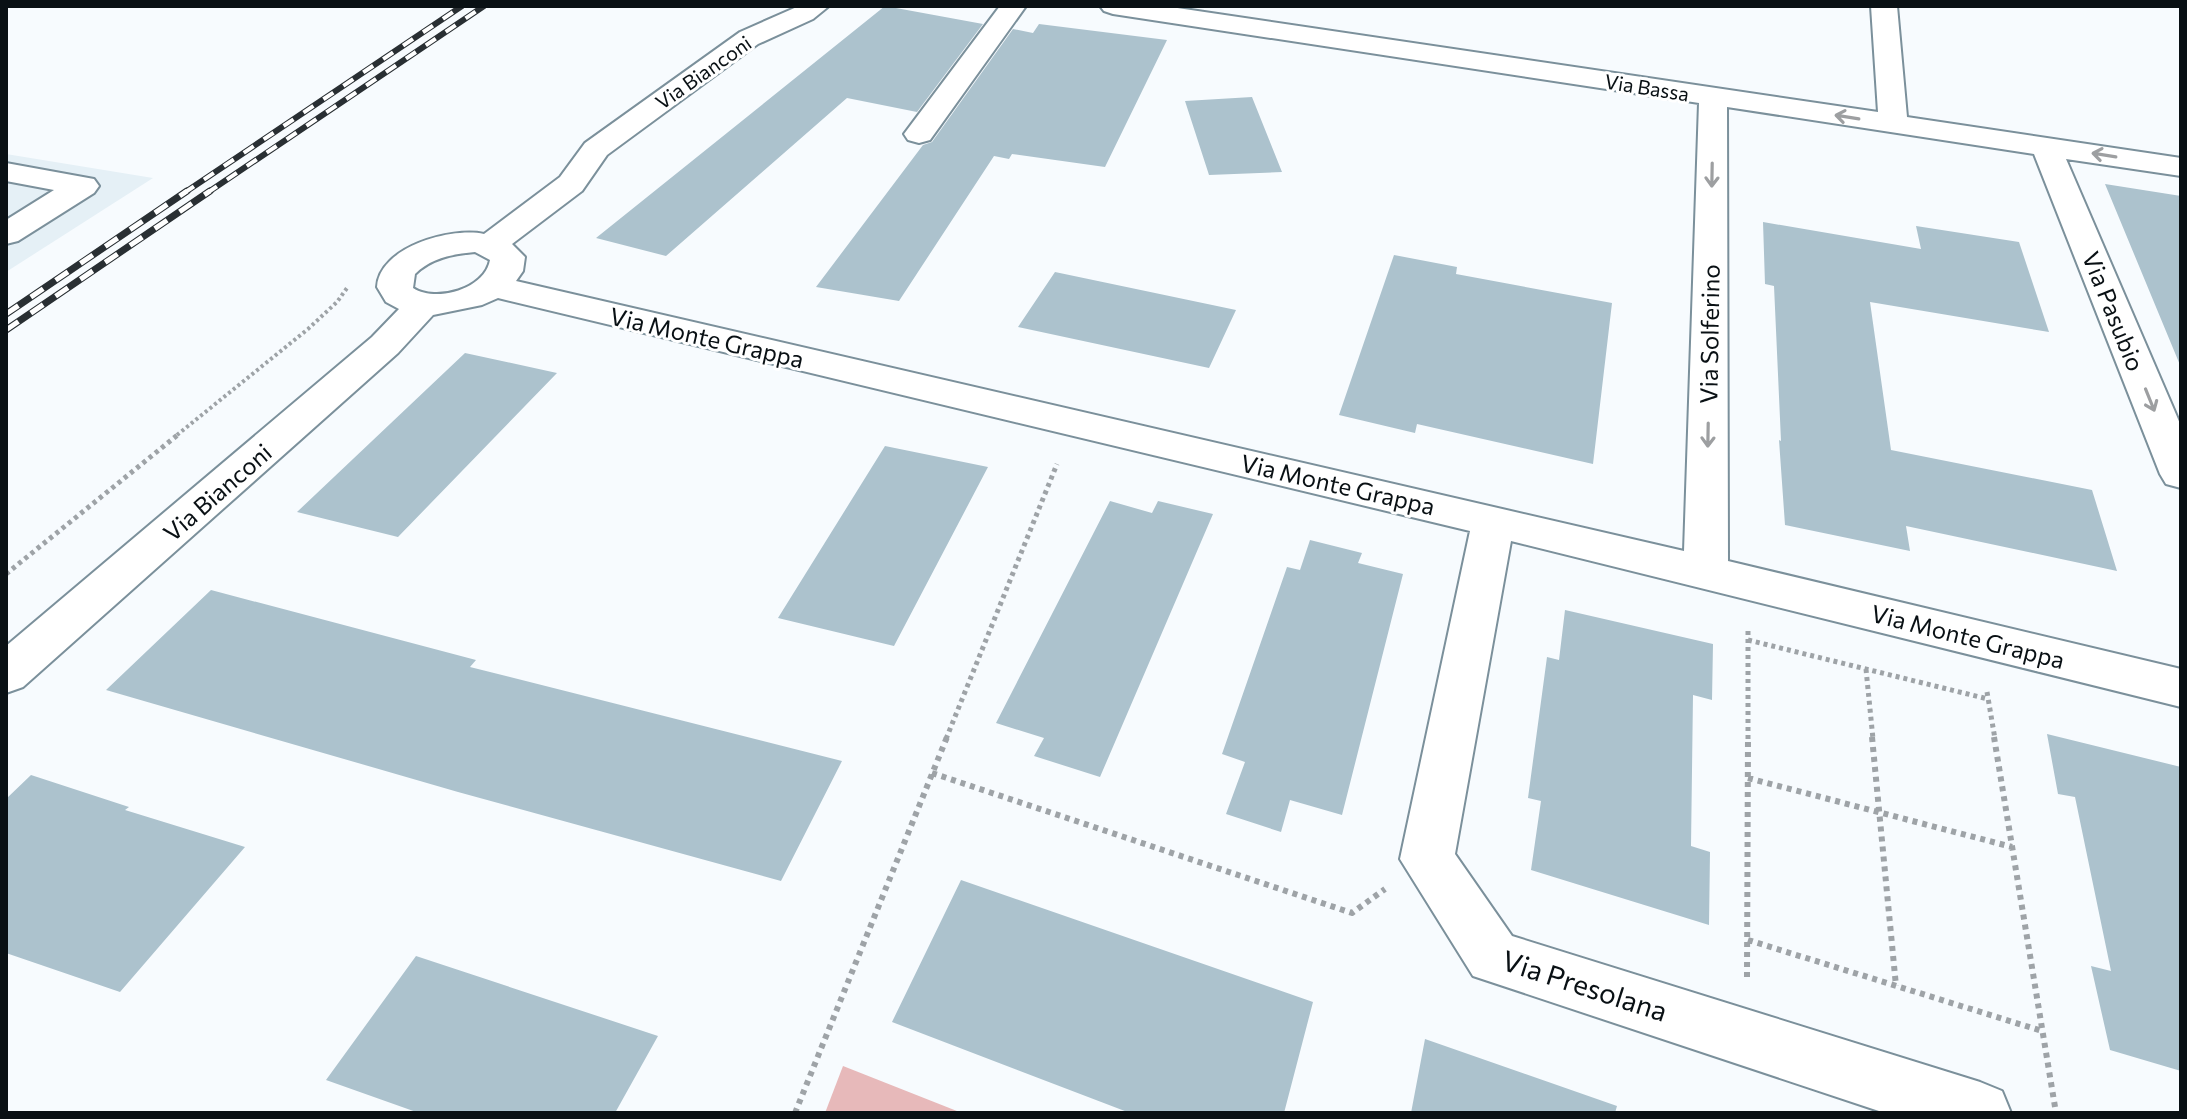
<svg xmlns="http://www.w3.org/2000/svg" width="2187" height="1119" font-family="Commissioner,sans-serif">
  <rect width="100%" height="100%" fill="#f7fbfe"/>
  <path fill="#e5f0f6" d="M6,154L153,178L6,272Z"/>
  <path fill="#e7b9ba" d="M843,1066L962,1113H825Z"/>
  <path fill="#acc2cd" d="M885,6L983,24L917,112L847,98L666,256L596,238Z
    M1039,24L1167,40L1105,167L1012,154L1009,159L994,156L899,301L816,287L923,145L932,142L1013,29L1033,33Z
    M1252,97L1282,172L1209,175L1185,101Z
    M2105,184L2181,196V364L2180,365Z
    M1763,222L1921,249L1916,226L2019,242L2049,332L1870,302L1891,450L2092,490L2117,571L1906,526L1910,551L1785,525L1779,440L1781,441L1774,286L1765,284Z
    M1394,255L1457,267L1456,274L1612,303L1593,464L1417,424L1415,433L1339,415Z
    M1055,272L1236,310L1209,368L1018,327Z
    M465,353L557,373L398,537L297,512Z
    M885,446L988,467L894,646L778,618Z
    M1110,501L1152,513L1158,501L1213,514L1100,777L1034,756L1044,738L996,723Z
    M1310,540L1362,553L1358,563L1403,574L1342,815L1290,800L1281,832L1226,814L1245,762L1222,754L1287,567L1300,570Z
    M211,590L476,660L470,667L842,761L781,881L458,792L106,690Z
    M1565,610L1713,644L1712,700L1693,695L1691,846L1710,852L1709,925L1531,870L1541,801L1528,798L1547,657L1559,660Z
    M2047,734L2181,767V1071L2110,1050L2091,966L2111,971L2075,797L2058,794Z
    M31,775L129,807L125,810L245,847L120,992L6,953V799Z
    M961,880L1313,1002L1284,1113H1130L892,1022Z
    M416,956L658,1036L615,1113H419L326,1080Z
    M1425,1039L1617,1106L1615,1113H1411Z"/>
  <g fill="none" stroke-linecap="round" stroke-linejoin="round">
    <g stroke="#7b909b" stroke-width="4">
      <path id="minor" d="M799,6H829L813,19L758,44L607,155L582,191L512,244L525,257L523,271L516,281L1684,551L1699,103L1113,14L1104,11L1100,6H1164L1878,112L1871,6H1897L1907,117L2181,158V176L2066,159L2181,426V488L2166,484L2160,474L2034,154L1727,107L1728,561L2181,669V707L1511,541L1455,854L1512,936L1980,1082L2002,1091L2011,1113H1885L1473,976L1400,859L1470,531L498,298L482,305L433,315L398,353L23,687L6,693V646L372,337L399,309L386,302L377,287C379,247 451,227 484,234L560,177L585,143L740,32ZM475,252L490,260C485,289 436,303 413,288L415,274C431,258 453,254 475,252Z
        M1000,6H1026L930,140L919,143L908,140L904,134Z
        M6,163L94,179L99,186L94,193L18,241L6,244V220L54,190L6,181Z"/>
    </g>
    <path stroke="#9ea3a7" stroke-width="4" stroke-dasharray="3 3" stroke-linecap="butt" d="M177,435L308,329L337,302L347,288"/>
    <path stroke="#9ea3a7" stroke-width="5" stroke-dasharray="4 4" stroke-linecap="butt" d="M6,574L180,433
      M1748,640L1988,699
      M1866,669L1873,739
      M1987,692L1995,739
      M946,739L1057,464
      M1748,739V631"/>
    <path stroke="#9ea3a7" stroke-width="6" stroke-dasharray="5 5" stroke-linecap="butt" d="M1872,737L1896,986
      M1994,737L2056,1113
      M932,773L1352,913L1385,889
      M1748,778L2012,847
      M1748,940L2042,1031
      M1747,977L1748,737
      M795,1113L947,737"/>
    <use href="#minor" fill="#fff" fill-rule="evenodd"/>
    <g stroke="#292f33" stroke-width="6">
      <path id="rail-far1" d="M184,193L462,6
        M207,193L484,6"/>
    </g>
    <g stroke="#292f33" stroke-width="7">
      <path id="rail" d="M6,314L187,191
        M6,330L210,191"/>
    </g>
    <use href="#rail-far1" stroke="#fff" stroke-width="4" stroke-dasharray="12" stroke-linecap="butt"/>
    <use href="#rail" stroke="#fff" stroke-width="5" stroke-dasharray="15" stroke-linecap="butt"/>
  </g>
  <defs><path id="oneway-shaft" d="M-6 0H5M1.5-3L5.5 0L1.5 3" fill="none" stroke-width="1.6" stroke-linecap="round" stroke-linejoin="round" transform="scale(2)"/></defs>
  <g stroke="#9d9fa1">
    <use href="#oneway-shaft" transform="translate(1847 117) rotate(-171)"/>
    <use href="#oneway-shaft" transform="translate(2104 155) rotate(-171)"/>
    <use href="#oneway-shaft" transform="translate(1712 175) rotate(91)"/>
    <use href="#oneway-shaft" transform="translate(2150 400) rotate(68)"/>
    <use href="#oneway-shaft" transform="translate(1708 435) rotate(91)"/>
  </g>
  <g text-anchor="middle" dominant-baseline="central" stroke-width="6" stroke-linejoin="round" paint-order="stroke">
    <g font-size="20" fill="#091014" stroke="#fff">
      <text transform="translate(703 72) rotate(-35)">Via Bianconi</text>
      <text transform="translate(1647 87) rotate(9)">Via Bassa</text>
    </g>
    <g font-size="24" fill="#091014" stroke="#fff">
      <text transform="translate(2114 311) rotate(68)">Via Pasubio</text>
      <text transform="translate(1709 334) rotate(-89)">Via Solferino</text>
      <text transform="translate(707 337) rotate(13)">Via Monte Grappa</text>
      <text transform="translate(1338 484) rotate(13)">Via Monte Grappa</text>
      <text transform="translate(217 492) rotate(-41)">Via Bianconi</text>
      <text transform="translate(1968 636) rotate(14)">Via Monte Grappa</text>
    </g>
    <g font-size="28" fill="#091014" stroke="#fff">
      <text transform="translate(1585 985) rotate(18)">Via Presolana</text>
    </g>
  </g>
  <rect width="2187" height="1119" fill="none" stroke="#091014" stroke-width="16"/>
</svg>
